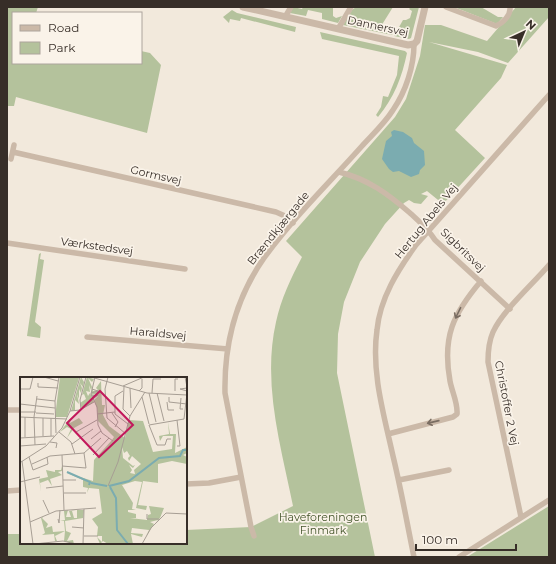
<svg xmlns="http://www.w3.org/2000/svg" width="556" height="564" font-family="Montserrat,sans-serif">
  <rect width="100%" height="100%" fill="#f2e9dc"/>
  <path fill="#b4c29c" d="M7,7H38L36,13H13V63H141V51L150,53L161,65L147,133L16,97L14,106H7Z
    M293,7L302,9L303,7H333V16L336,18L342,16L338,23L322,19V13L308,10L306,16L290,13Z
    M356,7H393L383,23V25L393,32L392,35L343,25L352,10Z
    M411,7H419L411,38L409,39L394,36L403,20H406L410,18L412,11L409,9Z
    M454,7H481L498,17H503L497,24Z
    M516,7H549V17L508,63L478,52L429,42L507,65L501,78L455,130L485,158L443,204L427,191L421,194L428,196L421,204L414,203L409,200L404,203L385,224L360,262L344,302L338,334L337,373L375,557H7V534H21V543H186V530L251,527L293,506C281,446 262,384 276,322C281,299 291,278 302,257L286,241L395,117L406,99L420,56L425,25H441L487,41Z
    M232,10L237,13L296,27L295,32L241,18L240,21L230,19L229,23L223,17Z
    M320,32L405,51L407,53C402,77 394,98 378,117L376,115L381,107L383,96L388,97L397,75L399,56L322,39Z
    M41,253L40,259L44,260L35,322L41,327L40,338L27,336L39,254Z
    M549,506V557H467Z"/>
  <path fill="#7bacb0" d="M394,130L403,132L412,138L414,143L424,151L425,165L420,170L419,174L411,177L399,171L393,172L389,169L382,159L386,141L392,136L391,132Z"/>
  <g fill="none" stroke-linecap="round" stroke-linejoin="round">
    <path stroke="#cbb9a8" stroke-width="5.5" d="M446,7L496,26C503,23 511,15 510,7
      M285,17L291,7
      M338,29L351,7
      M13,152L276,212L285,216L293,223
      M11,159L14,145
      M339,172C368,179 388,194 410,213C420,222 428,229 435,240L510,309
      M7,243L185,269
      M87,337L228,349
      M7,410H21
      M388,434L453,417L457,414C458,403 452,392 450,381C442,337 453,314 481,281
      M399,480L449,470
      M186,484L209,483L241,477
      M7,491L21,490
      M521,517L488,362C488,352 489,341 493,332C503,310 533,284 549,265
      M254,536L251,527L225,393C224,345 236,298 264,258C293,218 329,183 362,146C372,135 385,123 393,110C406,91 414,66 414,44
      M414,557C407,523 401,489 393,456C384,415 371,372 377,330C380,298 398,270 416,245L549,95
      M459,557L549,500"/>
    <path stroke="#cbb9a8" stroke-width="7" d="M243,7L408,45L414,44L417,41L425,7"/>
  </g>
  <defs><path id="oneway-shaft" d="M-6 0H5M1.5-3L5.5 0L1.5 3" fill="none" stroke-width="1.6" stroke-linecap="round" stroke-linejoin="round"/></defs>
  <g stroke="#7a6d62">
    <use href="#oneway-shaft" transform="translate(458 313) rotate(116)"/>
    <use href="#oneway-shaft" transform="translate(433 422) rotate(167)"/>
  </g>
  <g text-anchor="middle" dominant-baseline="central" stroke-width="3.5" stroke-linejoin="round" paint-order="stroke">
    <g font-size="11" fill="#372e28" stroke="#faf3e9">
      <text transform="translate(378 26) rotate(12)">Dannersvej</text>
      <text transform="translate(156 175) rotate(13)">Gormsvej</text>
      <text transform="translate(426 221) rotate(-51)">Hertug Abels Vej</text>
      <text transform="translate(278 228) rotate(-51)">Brændkjærgade</text>
      <text transform="translate(97 246) rotate(8)">Værkstedsvej</text>
      <text transform="translate(463 250) rotate(44)">Sigbritsvej</text>
      <text transform="translate(158 333) rotate(5)">Haraldsvej</text>
      <text transform="translate(507 403) rotate(79)">Christoffer 2 Vej</text>
    </g>
    <g font-size="11" fill="#45562c" stroke="#faf3e9">
      <text x="323" y="517">Haveforeningen<tspan x="323" dy="13">Finmark</tspan></text>
    </g>
  </g>
  <g transform="translate(20 377)">
    <rect width="167" height="167" fill="#f2e9dc"/>
    <path d="M40,0L59,1L47,40H35ZM61,0L64,5L63,10L60,6L62,11L61,16L59,12V22L57,17L59,27L55,23V33L51,34ZM67,0L74,2L72,5L68,1L72,10L71,13L69,8L70,15L66,14L68,19L70,16L74,25L62,32L60,26L66,22L64,17L62,18ZM81,4L82,28H85L83,38L89,49L105,61L109,43L123,44L133,75L152,72L153,59H143L140,64L139,59L149,57L148,45L150,57H156L155,76L167,70V76L163,78L167,80V87L152,84L138,87V106L123,104L118,128L127,129L126,133L116,131L122,105L115,104L102,108L113,126L112,132L116,133H108V135L116,137V141H110L127,143L128,138L131,137L129,129L144,131L140,141L135,147L138,143L130,145L134,147L126,159L129,153L112,151L111,156L123,157L122,160L111,157L113,167H88L83,164L80,167L77,160L82,165V159H77L78,150L72,142L82,136L79,112L69,111L67,116L68,111L63,110V103L47,96L73,104L74,83L92,63L94,60L78,44L77,31L74,23L78,19L73,21L72,19L78,17L71,18L72,11L73,14L78,13L76,11ZM102,70L104,76L107,74L110,79L108,81L109,84L112,79L121,87L114,93L115,97L110,96L112,93L109,88L113,91L115,88L113,89L103,81ZM51,41L50,46L59,41L63,46L54,51L47,61L51,52L47,50L40,55ZM42,89V94L38,95L42,98L30,102L32,109L28,103L20,106L21,115L19,102L28,100L26,93L35,95V93H41ZM48,133L46,140H51L49,134L56,133L52,134L54,141H57V133H64L63,141L45,144L46,154L51,156L47,164L53,163L54,167L44,164L45,154L35,159L37,164H35L34,157L22,158L25,156L21,141L24,139L22,141L28,147L26,151L32,149L33,155L45,154L44,144H40L45,143L44,134Z" fill="#b4c29c" fill-rule="evenodd"/>
    <path fill="none" stroke="#7bacb0" stroke-width="2" d="M47,95L70,105L69,108M71,106L87,109M89,109L109,104L139,81L160,79L163,73H167M90,110L96,121L97,153L108,167"/>
    <path fill="none" stroke="#a79e94" stroke-width="1" d="M24,0L38,4M71,0L127,16L167,18M75,0L71,17L77,30L78,48L82,56L93,64M88,0L85,12L87,41L106,57M161,0H165L167,10M18,6V10L38,11M103,9L124,0M104,10L103,32L110,39M110,11L111,31M167,11L160,12L167,14M0,12H10L13,0M103,14L95,19V37L108,47M119,14L122,11V2M155,14V2H158M71,16L78,14L72,12M129,16L136,45M132,16L133,2H141M137,16L144,44M71,19L78,18L73,22M122,20L129,47M149,20V25L167,27M161,21L160,32H163M17,22L35,24M147,25L148,33H154M0,27L35,31M61,33L60,23L66,0M50,34L60,33L74,25M0,35H16M16,36L34,37M92,36L98,45L95,50M77,37L95,35M0,40L47,42M31,41V59M157,43L160,69H157M39,55L51,65L55,77M56,55L77,43M36,56L35,24L39,0M23,59V41M5,60V40M0,61L34,59M71,62L81,54M151,62H147L145,68H137L129,48L164,42L167,16M30,65L37,66L36,71M52,67L73,52M15,68L14,40L17,19M0,69L26,67M42,78L44,133M73,78L89,61M9,80L13,93L28,87L27,80M2,84L13,167M1,85L26,69L42,51L50,34L60,0M12,87L30,79L64,76L81,61M42,89L66,91L64,76M43,103H56M0,105L20,100M88,109L98,85L110,39L125,15M26,111L43,109M44,116H66M23,123L29,136M127,137V142H139M38,142L39,146L40,133M10,145L36,134L76,131M52,150L64,151M64,159H78M14,167L43,164L56,167M63,167L64,132M122,167L131,151L146,136L167,137"/>
    <path fill="#c2185b" fill-opacity="0.15" stroke="#c2185b" stroke-width="2" d="M80,14L113,48L79,80L47,46Z"/>
    <rect width="167" height="167" fill="none" stroke="#372e28" stroke-width="2"/>
  </g>
  <rect width="556" height="564" fill="none" stroke="#372e28" stroke-width="16"/>
  <rect x="12" y="12" width="130" height="52" fill="#faf3e9" stroke="#aca49c"/>
  <rect x="20" y="25" width="20" height="6" fill="#cbb9a8" stroke="#aca49c"/>
  <text x="48" y="32" font-size="12" fill="#372e28">Road</text>
  <rect x="20" y="42" width="20" height="12" fill="#b4c29c" stroke="#aca49c"/>
  <text x="48" y="52" font-size="12" fill="#372e28">Park</text>
  <g transform="translate(524 32) rotate(44)" stroke="#faf3e9" stroke-width="3" paint-order="stroke">
  <path d="M0-3L7 15L0 10L-7 15Z" fill="#372e28"/>
  <text y="-6" font-size="11" font-weight="bold" text-anchor="middle" fill="#372e28">N</text>
  </g>
  <path d="M416 544v6h100v-6" fill="none" stroke="#372e28" stroke-width="2"/>
  <text x="422" y="544" font-size="12" fill="#372e28" stroke="#faf3e9" stroke-width="3" paint-order="stroke">100 m</text>
</svg>
